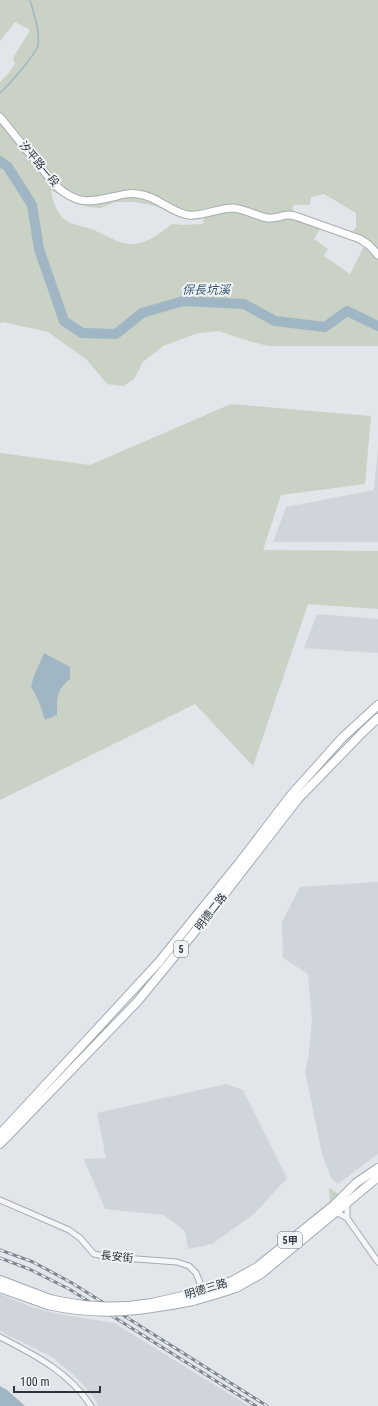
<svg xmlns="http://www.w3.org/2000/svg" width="378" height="1406" font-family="'Roboto Condensed','Noto Sans TC',sans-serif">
  <rect width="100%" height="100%" fill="#e2e5e9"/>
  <path fill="#d0d5db" d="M378,447V542H273L286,507L374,490Z
    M317,614L378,619V653L304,648Z
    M378,882V1154L338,1184L332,1179L322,1154L305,1071L308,1060L312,1019L308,974L283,958L282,922L300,887Z
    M226,1084L243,1090L287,1178L255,1213L212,1244L188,1249L185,1231L164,1215L105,1209L84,1159L106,1158L97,1113Z
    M0,1294L32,1307L59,1314L114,1323L249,1406H98L95,1399L76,1377L52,1357L0,1331Z"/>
  <path fill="#c9d2c4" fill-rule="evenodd" d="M0,0H378V346H268L239,338L219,331L198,333L163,346L143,362L134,379L123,386L107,384L86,359L48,332L4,322L0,323V82L9,73L15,64L13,58L30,30L15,22L0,41ZM51,190L74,203L89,207L101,208L115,202H135L156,206L178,215L204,218L203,224L183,225L172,224C160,233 150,242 135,244C121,246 106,235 94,230C84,226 72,226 63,218C55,210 53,201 51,190ZM324,194L356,213V227L349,237L364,246L350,274L324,256L328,249L314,239L320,229L293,219V205H310L311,197Z
    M231,404L371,416L365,484L281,495L263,550L378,551V609L308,604L253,766L195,704L0,800V453L90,465Z
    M329,1188L339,1194L330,1202Z"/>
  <path fill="#a0b6c5" d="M44,653L70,667V679C56,691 57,698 57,715L45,720L39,702L31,686L34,676Z
    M0,1386L7,1390L25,1406H0Z"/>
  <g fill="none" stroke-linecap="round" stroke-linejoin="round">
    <path stroke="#a0b6c5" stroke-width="1.5" d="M0,93C7,87 37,53 38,45C40,30 34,15 30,0"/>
    <path stroke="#a0b6c5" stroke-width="10" d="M0,161L8,167L32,205L39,249L64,321L82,333L116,334L142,313L183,301L244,304L275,321L325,327L347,311L378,326"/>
    <g stroke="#a7acb3" stroke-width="7">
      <path id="street" d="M0,1200L69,1230L80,1238L94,1254L110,1257L177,1262L189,1266L196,1273L204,1293
        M347,1201V1218
        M334,1211L347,1218L378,1262
        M0,1337C35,1355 69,1372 91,1406"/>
    </g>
    <g stroke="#a7acb3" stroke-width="9">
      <path id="secondary" d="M0,117L56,186C79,206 90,202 117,196C124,194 131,193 138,194C157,196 170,212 188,215C203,217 217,208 233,208C245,209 256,216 268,218C275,219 282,215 289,215C292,215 295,216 298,217L360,239L369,245L378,255"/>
    </g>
    <g stroke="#a2abb3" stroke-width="10">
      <path id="primary" d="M0,1134L158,963L239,863L291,795L342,738L378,705
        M0,1144L137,1002L206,918L298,799L363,732L378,718
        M0,1280L50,1299
        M0,1288L48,1305
        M191,1294L232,1281L257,1267L334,1205L356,1183L378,1168
        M193,1301L214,1295L236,1288L261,1274L378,1177"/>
    </g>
    <use href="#street" stroke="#f4f6f7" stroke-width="5"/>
    <use href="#secondary" stroke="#fff" stroke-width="7"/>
    <use href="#primary" stroke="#fff" stroke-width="8"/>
    <g stroke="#7d8691" stroke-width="3">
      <path id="rail" d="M0,1250L33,1262L72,1283L267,1406
        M0,1258L29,1269L69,1289L256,1406"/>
    </g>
    <use href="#rail" stroke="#f1f4f6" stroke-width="1.5" stroke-dasharray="4.5" stroke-linecap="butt"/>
    <g stroke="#a2abb3" stroke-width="10" stroke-linecap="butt">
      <path id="primary-bridge" d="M50,1299C83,1307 118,1309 152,1303C165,1300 178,1297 191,1294
        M48,1305C100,1317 141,1311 193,1301"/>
    </g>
    <use href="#primary-bridge" stroke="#fff" stroke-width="8"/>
  </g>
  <g text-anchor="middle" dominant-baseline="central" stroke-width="4" stroke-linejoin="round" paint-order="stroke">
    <g fill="#f1f4f6" stroke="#666e76" stroke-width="1">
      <rect x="174" y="941" width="14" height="16" rx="3"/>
      <rect x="278" y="1232" width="24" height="16" rx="3"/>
    </g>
    <g font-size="10" font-weight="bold" fill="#2b343f">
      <text x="181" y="949">5</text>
      <text x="290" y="1240">5甲</text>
    </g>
    <g font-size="11" fill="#2b343f" stroke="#f1f4f6">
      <text transform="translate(39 164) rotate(50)">汐平路一段</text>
      <text transform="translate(211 912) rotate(-52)">明德二路</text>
      <text transform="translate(117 1257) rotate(6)">長安街</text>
      <text transform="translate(206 1289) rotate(-17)">明德三路</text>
    </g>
    <g font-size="12" font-style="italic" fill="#39566f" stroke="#f1f4f6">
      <text x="206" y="290">保長坑溪</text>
    </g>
  </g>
  <path d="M14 1386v6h86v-6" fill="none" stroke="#2b343f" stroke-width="2"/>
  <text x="20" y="1386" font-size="12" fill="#2b343f" stroke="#f1f4f6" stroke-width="3" paint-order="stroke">100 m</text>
</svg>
